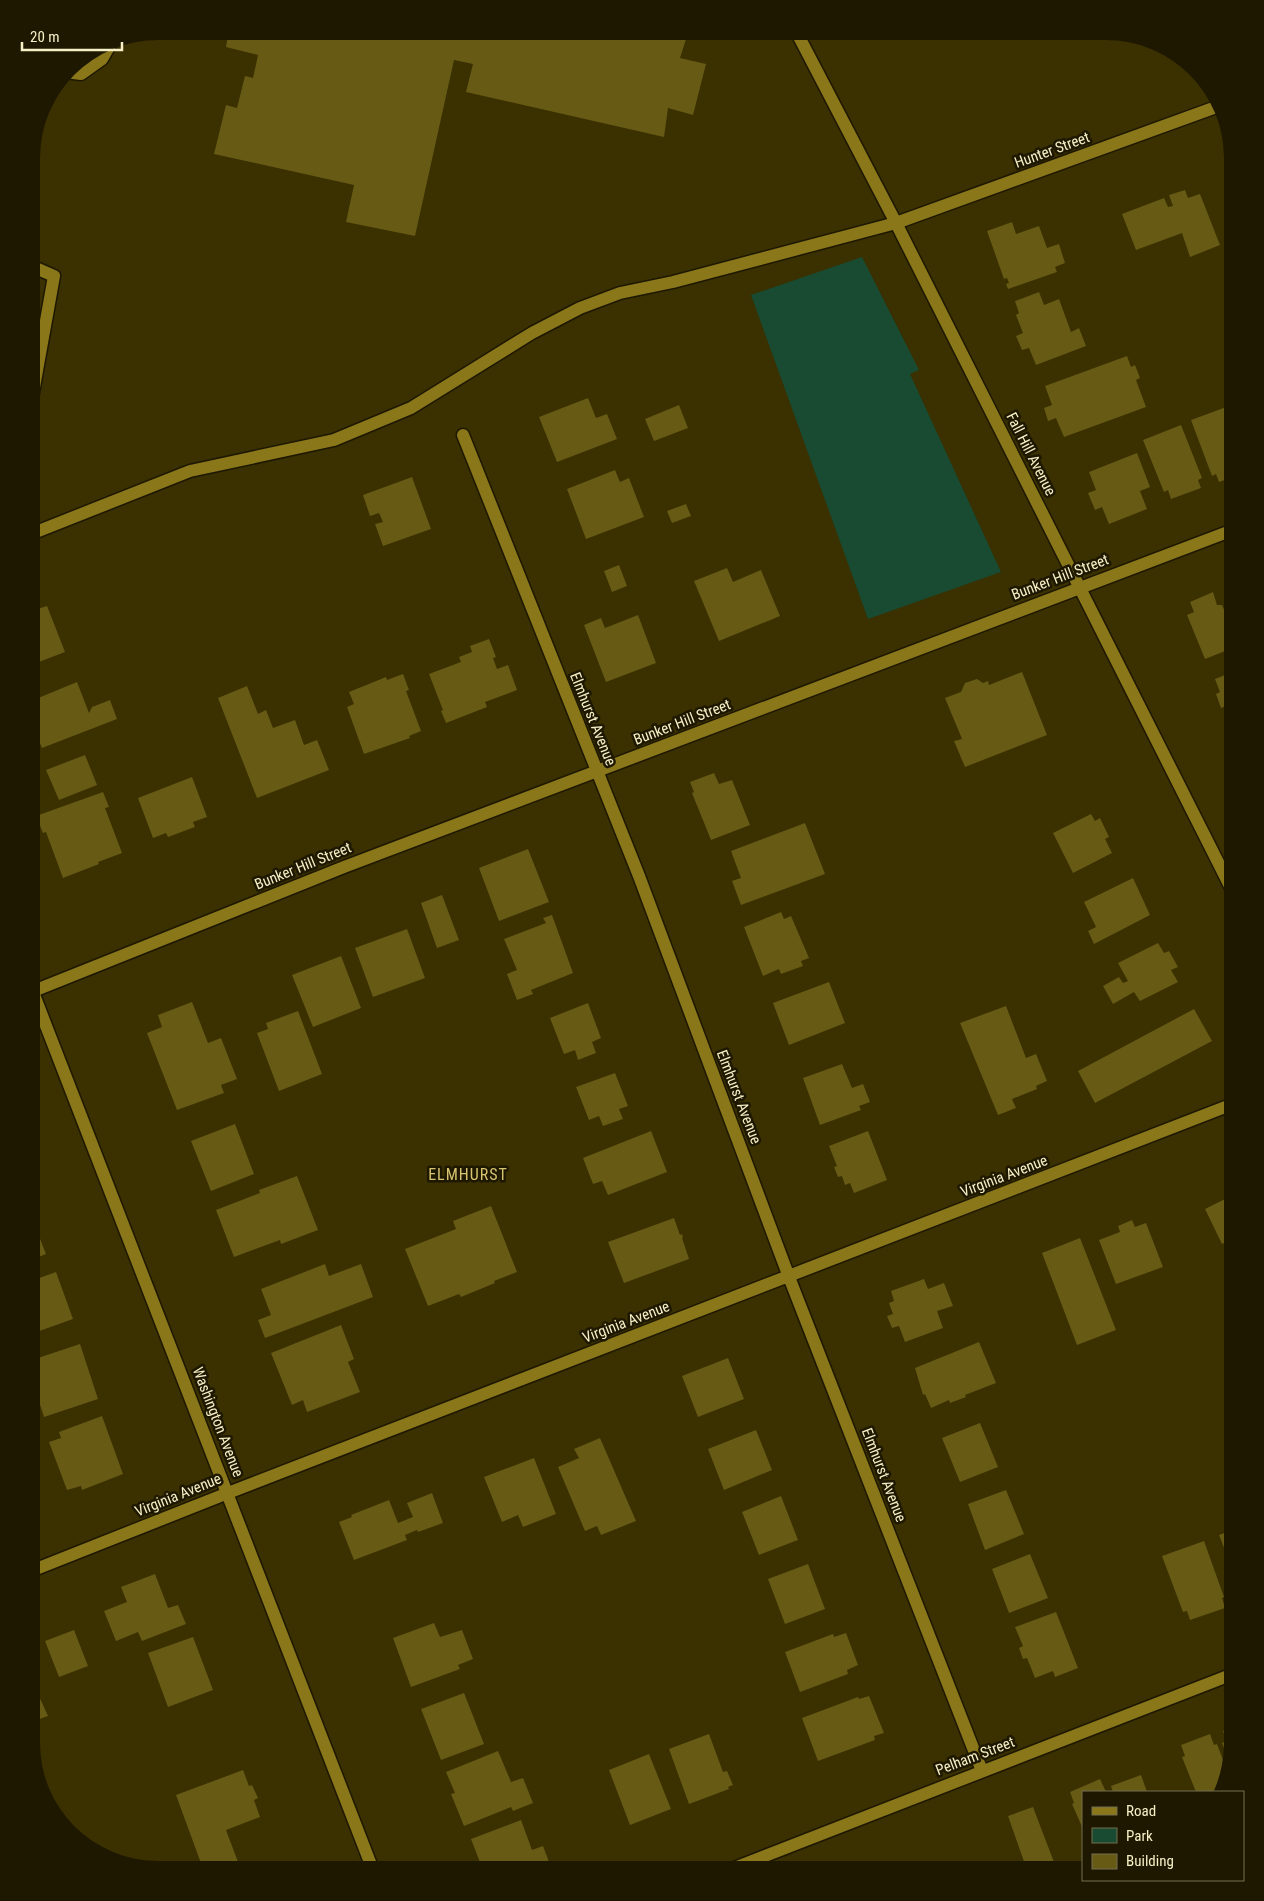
<svg xmlns="http://www.w3.org/2000/svg" width="1264" height="1901" font-family="'Roboto Condensed',sans-serif">
  <rect width="100%" height="100%" fill="#3a3000"/>
  <path fill="#184b31" d="M862,257L919,370L910,374L1001,572L868,619L751,295Z"/>
  <path fill="#675a15" d="M214,31H653L686,39L680,58L706,64L693,115L668,108L664,137L466,92L473,64L454,60L415,236L346,222L354,185L214,154L226,105L237,108L245,76L253,78L258,55L226,47L228,36Z
    M1185,190L1188,198L1200,194L1220,245L1190,257L1182,233L1136,250L1122,214L1164,198L1168,207L1173,206L1169,195Z
    M1012,222L1016,234L1039,226L1047,248L1059,244L1065,263L1055,267L1057,272L1008,289L1006,284L1009,283L1007,278L1004,279L987,231Z
    M1039,292L1044,305L1059,299L1071,332L1079,328L1086,346L1036,365L1029,348L1022,350L1016,336L1023,333L1016,315L1019,313L1015,301Z
    M1127,356L1131,367L1135,365L1140,378L1136,380L1146,407L1064,437L1056,418L1048,421L1044,408L1052,405L1045,386Z
    M588,398L596,418L607,414L617,439L557,462L539,417Z
    M679,405L688,428L654,441L645,419Z
    M1229,406L1233,415V477L1219,482L1216,474L1212,476L1191,420Z
    M1181,425L1202,478L1198,480L1201,488L1171,499L1168,490L1164,492L1143,440Z
    M1137,453L1150,487L1140,491L1147,509L1109,524L1102,507L1095,510L1088,493L1096,490L1089,472Z
    M615,470L620,482L629,478L644,517L586,539L567,489Z
    M412,477L431,529L383,546L375,524L383,522L379,513L370,516L363,495Z
    M686,504L691,516L672,523L667,511Z
    M619,565L627,586L612,592L604,571Z
    M727,568L733,582L761,570L780,616L719,641L694,581Z
    M1213,592L1217,605H1222L1233,630V648L1205,659L1187,615L1194,612L1190,602Z
    M47,606L65,652L31,665V611Z
    M638,615L656,663L606,682L584,625L601,618L605,628Z
    M489,639L496,657L493,658L497,669L508,665L517,690L485,702L487,707L446,723L441,711L443,710L429,674L461,662L459,657L472,652L470,646Z
    M1022,672L1047,735L965,767L954,741L962,739L945,698L961,692L965,683L977,679L983,683L988,681L989,685Z
    M1233,672V718L1231,719L1226,706L1221,708L1216,694L1220,692L1215,679Z
    M403,674L409,690L406,691L421,731L409,736L410,738L364,754L347,707L354,704L349,692L386,677L387,680Z
    M77,682L89,713L92,707L110,700L117,719L42,748L31,721V701Z
    M247,686L258,714L266,710L273,728L295,720L304,745L317,740L329,770L257,798L218,698Z
    M85,755L97,785L59,800L46,770Z
    M714,773L719,784L732,780L750,825L711,840L692,793L694,792L690,782Z
    M192,777L207,817L193,822L195,827L168,837L166,833L153,838L138,798Z
    M103,792L109,807L105,808L122,853L98,862L99,864L63,878L46,832L43,833L36,816Z
    M1091,814L1095,821L1100,818L1109,837L1105,839L1112,853L1073,873L1053,833Z
    M805,823L825,874L741,905L732,881L741,878L731,851Z
    M528,849L549,902L499,921L479,868Z
    M1133,878L1150,915L1094,944L1088,931L1096,927L1084,902Z
    M442,895L459,940L437,948L421,903Z
    M781,912L784,919L791,916L809,958L801,961L803,966L781,974L779,969L763,976L744,927Z
    M552,915L573,973L531,990L533,994L517,1000L507,974L517,970L504,939L546,923L543,918Z
    M407,929L425,978L373,997L355,948Z
    M1158,943L1164,953L1169,951L1178,967L1171,970L1178,982L1140,1001L1134,992L1113,1004L1103,986L1119,977L1123,983L1128,981L1118,963Z
    M341,956L361,1008L313,1027L292,975Z
    M829,982L845,1023L789,1045L773,1003Z
    M192,1002L208,1043L221,1038L237,1079L221,1085L224,1093L177,1110L147,1033L162,1027L158,1015Z
    M588,1003L601,1038L592,1042L596,1053L578,1060L575,1050L564,1054L550,1018Z
    M1006,1006L1026,1058L1036,1054L1047,1081L1036,1086L1037,1089L1012,1099L1016,1108L998,1115L960,1023Z
    M1194,1009L1212,1041L1095,1103L1078,1071Z
    M298,1011L322,1074L279,1091L257,1033L268,1029L266,1023Z
    M842,1064L852,1088L863,1084L870,1102L859,1106L861,1110L820,1125L803,1078Z
    M615,1073L628,1106L619,1109L623,1119L603,1126L599,1116L589,1120L576,1087Z
    M235,1124L254,1174L211,1191L191,1141Z
    M651,1131L667,1172L608,1195L602,1181L593,1184L583,1158Z
    M868,1131L887,1180L854,1193L850,1183L845,1185L842,1176L838,1177L834,1167L837,1166L829,1146Z
    M297,1176L318,1230L281,1244L280,1240L234,1257L216,1210L260,1193L259,1190Z
    M1233,1195V1239L1222,1244L1205,1209Z
    M491,1206L517,1272L494,1281L495,1283L461,1297L459,1294L428,1306L405,1249L456,1229L453,1221Z
    M31,1216L46,1254L31,1260Z
    M674,1218L680,1235L682,1234L683,1238H682L689,1259L624,1283L608,1242Z
    M1132,1220L1135,1227L1146,1223L1163,1267L1116,1284L1099,1240L1120,1232L1118,1226Z
    M1080,1238L1116,1330L1077,1345L1042,1253Z
    M325,1264L329,1276L361,1264L373,1297L265,1338L258,1320L271,1315L261,1289Z
    M56,1272L73,1319L31,1334V1281Z
    M924,1279L928,1289L944,1283L953,1306L937,1311L943,1328L905,1342L899,1326L892,1328L887,1316L893,1314L889,1303L894,1301L891,1291Z
    M341,1325L354,1359L348,1362L360,1392L307,1412L303,1400L292,1405L271,1353Z
    M979,1342L996,1383L965,1395L966,1397L950,1403L949,1400L931,1408L925,1394L923,1395L915,1368Z
    M80,1344L98,1399L44,1417L34,1386L40,1383L32,1360Z
    M728,1358L744,1399L698,1417L682,1376Z
    M102,1416L123,1474L82,1490L81,1486L67,1490L49,1442L61,1438L59,1432Z
    M980,1423L998,1467L960,1482L942,1438Z
    M756,1430L772,1470L724,1490L708,1449Z
    M600,1438L636,1521L601,1535L597,1526L585,1531L558,1467L579,1458L574,1449Z
    M534,1458L556,1514L523,1527L518,1515L502,1522L484,1477Z
    M1006,1490L1024,1534L985,1550L968,1504Z
    M432,1493L443,1523L418,1532L417,1530L405,1535L407,1540L354,1560L339,1522L352,1517L351,1515L389,1500L398,1523L413,1517L407,1503Z
    M781,1496L798,1540L759,1555L742,1512Z
    M1233,1530V1570L1219,1535Z
    M1204,1541L1224,1597L1222,1598L1225,1608L1190,1620L1187,1611L1183,1612L1162,1556Z
    M1030,1554L1048,1598L1009,1613L992,1569Z
    M808,1564L825,1609L785,1624L768,1579Z
    M155,1574L168,1608L178,1605L186,1624L142,1641L138,1632L116,1641L104,1611L127,1602L121,1587Z
    M1056,1612L1078,1668L1055,1677L1053,1671L1035,1678L1027,1658L1023,1659L1019,1648L1023,1646L1015,1627Z
    M434,1623L440,1637L462,1630L473,1659L458,1665L460,1669L411,1687L393,1638Z
    M74,1630L88,1666L59,1677L45,1641Z
    M846,1633L858,1665L847,1670L848,1674L800,1692L785,1652L833,1634L834,1637Z
    M193,1637L213,1690L168,1707L148,1653Z
    M31,1679L48,1716L31,1722Z
    M464,1693L484,1744L441,1760L421,1709Z
    M869,1696L884,1733L874,1736L875,1740L818,1761L802,1718L858,1697L859,1699Z
    M1233,1727V1743L1228,1759L1222,1743L1227,1741L1223,1731Z
    M709,1734L723,1772L727,1771L733,1785L728,1787L729,1789L689,1804L669,1749Z
    M1210,1734L1214,1745L1217,1744L1226,1768L1219,1792H1196L1182,1757L1185,1756L1181,1745Z
    M498,1751L511,1782L523,1778L533,1803L513,1811L511,1807L464,1826L451,1794L455,1793L446,1772Z
    M649,1754L671,1809L630,1825L609,1770Z
    M243,1770L249,1786L252,1785L258,1798L254,1800L260,1817L226,1830L241,1870H193L202,1866L176,1795Z
    M1141,1775L1147,1792H1113L1111,1786Z
    M1100,1779L1106,1792H1083V1829L1072,1804L1074,1803L1070,1792Z
    M1033,1807L1057,1870H1027L1008,1816Z
    M521,1820L532,1850L543,1846L552,1870H483L471,1839Z
    M926,1861L929,1870H903Z"/>
  <g fill="none" stroke-linecap="round" stroke-linejoin="round">
    <g stroke="#1e1800" stroke-width="15">
      <path id="service" d="M66,72L81,74L102,59L113,40
        M31,404L54,276L31,266
        M31,534L190,471L334,440L411,408L532,333L580,308L620,293L673,282L896,223"/>
    </g>
    <g stroke="#1e1800" stroke-width="15">
      <path id="minor" d="M896,223L1219,106
        M463,435L639,876L789,1277L982,1771
        M31,992L344,867L1233,530
        M31,1571L228,1493L1233,1104
        M729,1870L1233,1674"/>
    </g>
    <g stroke="#1e1800" stroke-width="15">
      <path id="tertiary" d="M796,31L896,223L1233,892
        M31,987L373,1870"/>
    </g>
    <use href="#service" stroke="#89771a" stroke-width="12"/>
    <use href="#minor" stroke="#89771a" stroke-width="12"/>
    <use href="#tertiary" stroke="#89771a" stroke-width="12"/>
  </g>
  <g text-anchor="middle" dominant-baseline="central" stroke-width="5" stroke-linejoin="round" paint-order="stroke">
    <g font-size="15" fill="#f7efc6" stroke="#1e1800">
      <text transform="translate(1052 150) rotate(-20)">Hunter Street</text>
      <text transform="translate(1031 454) rotate(63)">Fall Hill Avenue</text>
      <text transform="translate(1060 577) rotate(-21)">Bunker Hill Street</text>
      <text transform="translate(593 719) rotate(68)">Elmhurst Avenue</text>
      <text transform="translate(682 722) rotate(-21)">Bunker Hill Street</text>
      <text transform="translate(303 866) rotate(-22)">Bunker Hill Street</text>
      <text transform="translate(739 1097) rotate(69)">Elmhurst Avenue</text>
      <text transform="translate(1004 1176) rotate(-21)">Virginia Avenue</text>
      <text transform="translate(626 1322) rotate(-21)">Virginia Avenue</text>
      <text transform="translate(218 1422) rotate(69)">Washington Avenue</text>
      <text transform="translate(884 1475) rotate(69)">Elmhurst Avenue</text>
      <text transform="translate(178 1495) rotate(-22)">Virginia Avenue</text>
      <text transform="translate(975 1756) rotate(-21)">Pelham Street</text>
    </g>
    <g font-size="16" letter-spacing="1" fill="#d7c46f" stroke="#1e1800">
      <text x="468" y="1174">ELMHURST</text>
    </g>
  </g>
  <path d="M0 0H1264V1901H0ZM158 40H1106A118 118 0 0 1 1224 158V1743A118 118 0 0 1 1106 1861H158A118 118 0 0 1 40 1743V158A118 118 0 0 1 158 40Z" fill="#1e1800" fill-rule="evenodd"/>
  <rect x="1082" y="1791" width="162" height="90" fill="#1e1800" stroke="#756e4f"/>
  <rect x="1092" y="1807" width="25" height="8" fill="#89771a" stroke="#756e4f"/>
  <text x="1126" y="1816" font-size="15" fill="#f7efc6">Road</text>
  <rect x="1092" y="1828" width="25" height="15" fill="#184b31" stroke="#756e4f"/>
  <text x="1126" y="1841" font-size="15" fill="#f7efc6">Park</text>
  <rect x="1092" y="1854" width="25" height="15" fill="#675a15" stroke="#756e4f"/>
  <text x="1126" y="1866" font-size="15" fill="#f7efc6">Building</text>
  <path d="M22 42v8h100v-8" fill="none" stroke="#f7efc6" stroke-width="2.5"/>
  <text x="30" y="42" font-size="15" fill="#f7efc6" stroke="#1e1800" stroke-width="4" paint-order="stroke">20 m</text>
</svg>
